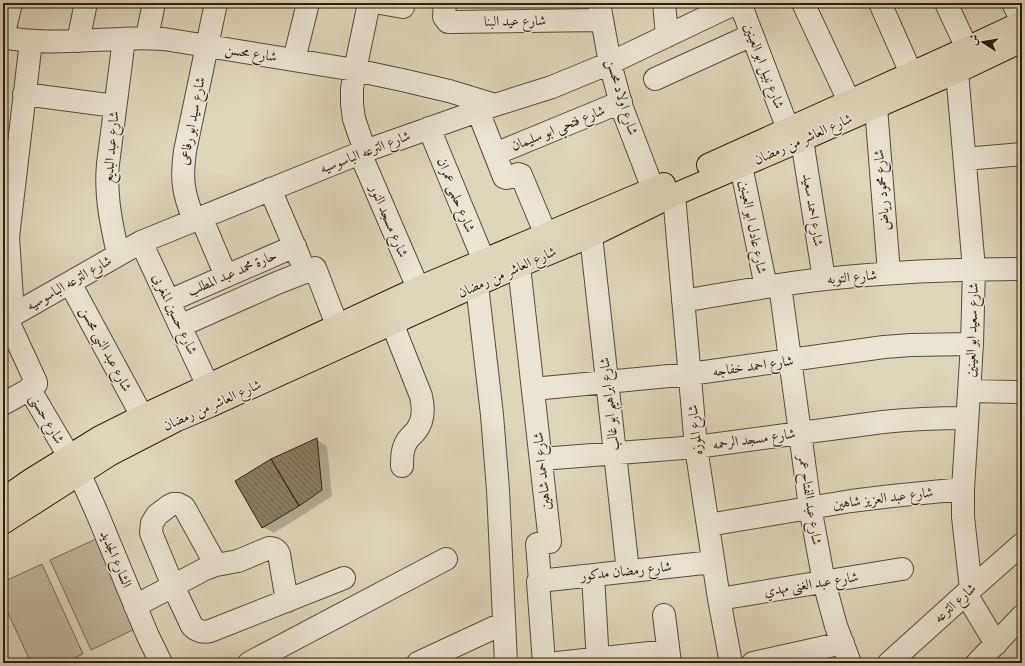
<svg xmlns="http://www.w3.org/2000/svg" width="1025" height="666" font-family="'IM FELL Double Pica',Amiri,serif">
  <defs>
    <pattern id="building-back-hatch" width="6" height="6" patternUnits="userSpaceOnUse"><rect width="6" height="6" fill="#897e68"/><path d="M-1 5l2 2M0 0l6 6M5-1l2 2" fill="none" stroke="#706754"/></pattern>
  </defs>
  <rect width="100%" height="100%" fill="#ded5ba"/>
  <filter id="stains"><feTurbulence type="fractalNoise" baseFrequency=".005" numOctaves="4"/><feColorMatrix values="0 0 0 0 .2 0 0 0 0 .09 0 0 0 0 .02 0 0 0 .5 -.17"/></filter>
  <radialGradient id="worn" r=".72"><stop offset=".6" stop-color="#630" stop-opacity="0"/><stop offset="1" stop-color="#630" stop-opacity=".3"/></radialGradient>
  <path fill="#c0b69d" stroke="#766a56" d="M96,539L137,628L91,650L50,560Z
    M42,564L83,654L63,663H31L3,602V582Z"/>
  <path fill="#0003" d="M317,440L327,446L332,496L309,511L274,533L263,527Z"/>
  <path fill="url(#building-back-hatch)" stroke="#2d1f10" d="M317,438L322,490L299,506L271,459Z
    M271,459L299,506L262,528L235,481Z"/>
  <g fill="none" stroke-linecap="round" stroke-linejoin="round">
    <g stroke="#594c3a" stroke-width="24">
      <path id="minor" d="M380,3L403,7
        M445,3L444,17L448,22H451L602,20
        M599,3L610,63L622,108L653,189
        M664,3L667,36
        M740,3L788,129
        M803,3L849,101
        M880,3L911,73
        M946,3L967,48
        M1013,3L1022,21
        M3,37C41,45 82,40 120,39C136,38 148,38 164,39L355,70L402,80L449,91L495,105
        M3,37L11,3
        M147,37L154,3
        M78,41L86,3
        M294,60L308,3
        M957,72L974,269L972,344L963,489V517L971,589
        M655,79L752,35
        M24,94L115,106
        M876,107L889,273
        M478,111L504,177L507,178L518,174L521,175L546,235
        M429,128L484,261
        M802,140L824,279
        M365,151L354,119L352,104V89L355,70L369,3
        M360,153L418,288
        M495,154L621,102
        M965,159L1022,154
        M741,166L766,287
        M270,189L300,259
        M674,195L696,447L719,599L731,663
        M201,217L226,276
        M194,220C183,193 181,179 185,151L216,3
        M591,236L628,571
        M141,242L208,386
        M118,254C114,235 109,215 108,196C107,185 107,175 108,164L124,39
        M519,266L550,542L537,544L540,581L538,582L544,663
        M70,283L142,416
        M477,285L492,415L498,490L506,663
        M780,285L810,507L824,582L836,626L850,663
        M169,301L295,246
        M683,301C730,293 777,284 825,279C890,272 956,269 1022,269
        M13,315L8,237L31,41
        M7,319L36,382V384L30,388V390L80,475L97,513L147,634L161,663
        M3,322L13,315L141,242L365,151L495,105L552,87L610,63L736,3
        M392,323L421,396C424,409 424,422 415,432C412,435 409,438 407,441C402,449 402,457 402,466
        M180,326L277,283L315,268L337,325
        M533,389L690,374L884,347L911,345L972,344
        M969,391L1022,392
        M3,404L30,389
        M541,459L696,447L883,422C911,419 939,418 967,418
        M708,525L851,501L892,496L963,489
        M216,565L184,507L178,504H173L169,506L157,515L152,523L151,533L173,586L192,626C197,631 202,633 210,631L344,578
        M593,575L598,663
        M539,581L713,562
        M966,594L996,644
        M719,599L902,569
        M135,606L205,569L216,565L238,561L269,548C274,548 277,550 279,554L287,601
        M664,615L670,663
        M249,663L446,559
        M418,663L504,623
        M557,663L668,651
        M753,663L843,643
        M889,663L971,589L1022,544
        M977,663L1022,616"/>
    </g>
    <g stroke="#2d1f10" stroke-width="24">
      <path id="major" d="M708,165L967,48L1022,22
        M3,499L32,479L100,437L142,416L418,288L664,184
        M3,523L111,454L177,420L210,406L477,285L519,266L591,236L674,195L802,140L876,107L957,72L1022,41"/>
    </g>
    <use href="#minor" stroke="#eae4d2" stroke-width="22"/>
    <use href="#major" stroke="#ded5ba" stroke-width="22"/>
  </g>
  <g text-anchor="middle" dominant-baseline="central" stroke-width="3" stroke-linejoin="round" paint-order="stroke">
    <g font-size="14" fill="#2d1f10" stroke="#eae4d2">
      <text transform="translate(515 21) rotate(-1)">شارع عيد البنا</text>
      <text transform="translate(251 53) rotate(9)">شارع محسن</text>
      <text transform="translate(764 66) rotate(69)">شارع نبيل ابو العينين</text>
      <text transform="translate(622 97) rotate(73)">شارع اولاد محسن</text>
      <text transform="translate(192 121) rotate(-79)">شارع سيد ابو رفاعى</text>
      <text transform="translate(558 128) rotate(-22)">شارع فتحي ابو سليمان</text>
      <text transform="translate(803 139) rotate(-24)">شارع العاشر من رمضان</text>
      <text transform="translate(111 147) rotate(-85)">شارع عبد البديع</text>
      <text transform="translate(365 152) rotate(-21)">شارع الترعه الباسوسيه</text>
      <text transform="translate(882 190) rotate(-95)">شارع محمود رياض</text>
      <text transform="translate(456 195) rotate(68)">شارع حلمى عمران</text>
      <text transform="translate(813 210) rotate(81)">شارع احمد سعيد</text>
      <text transform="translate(389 221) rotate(67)">شارع مسجد النور</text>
      <text transform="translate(753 227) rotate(79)">شارع عادل ابو العينين</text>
      <text transform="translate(507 272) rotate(-24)">شارع العاشر من رمضان</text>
      <text transform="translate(232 273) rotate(-23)">حارة محمد عبد المطلب</text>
      <text transform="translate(852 277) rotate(-5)">شارع التوبه</text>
      <text transform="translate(69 283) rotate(-30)">شارع الترعه الباسوسيه</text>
      <text transform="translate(175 314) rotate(65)">شارع حسين المغربى</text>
      <text transform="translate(972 330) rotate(-88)">شارع سعيد ابو العينين</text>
      <text transform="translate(106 349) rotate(62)">شارع عبد النبى محسن</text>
      <text transform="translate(753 366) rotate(-8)">شارع احمد خفاجه</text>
      <text transform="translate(609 404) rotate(-96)">شارع ابراهيم ابو غالب</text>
      <text transform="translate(212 405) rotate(-24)">شارع العاشر من رمضان</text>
      <text transform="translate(47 419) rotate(60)">شارع حسنى</text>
      <text transform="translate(695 430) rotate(-96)">شارع الموزه</text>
      <text transform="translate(754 439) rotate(-8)">شارع مسجد الرحمه</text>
      <text transform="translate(542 471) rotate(-96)">شارع احمد شاهين</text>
      <text transform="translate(883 498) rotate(-7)">شارع عبد العزيز شاهين</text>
      <text transform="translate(810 500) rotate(81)">شارع عبد الفتاح عمر</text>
      <text transform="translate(116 559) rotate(67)">الشارع الجديد</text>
      <text transform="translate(626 571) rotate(-6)">شارع رمضان مدكور</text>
      <text transform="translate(811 584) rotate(-9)">شارع عبد الغنى مهدي</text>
      <text transform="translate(955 603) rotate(-42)">شارع الترعه</text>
    </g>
  </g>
  <rect width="1025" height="666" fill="none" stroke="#ded5ba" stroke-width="16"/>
  <rect x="4" y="4" width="1017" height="658" fill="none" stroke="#2d1f10" stroke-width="2"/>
  <rect x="8" y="8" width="1009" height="650" fill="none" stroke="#2d1f10"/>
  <g transform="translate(983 42) rotate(282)" stroke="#eae4d2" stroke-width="3" paint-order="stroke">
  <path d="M0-3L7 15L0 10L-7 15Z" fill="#2d1f10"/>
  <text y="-6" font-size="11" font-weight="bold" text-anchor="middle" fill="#2d1f10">ش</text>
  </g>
  <rect width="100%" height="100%" filter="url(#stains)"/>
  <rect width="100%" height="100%" fill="url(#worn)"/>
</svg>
